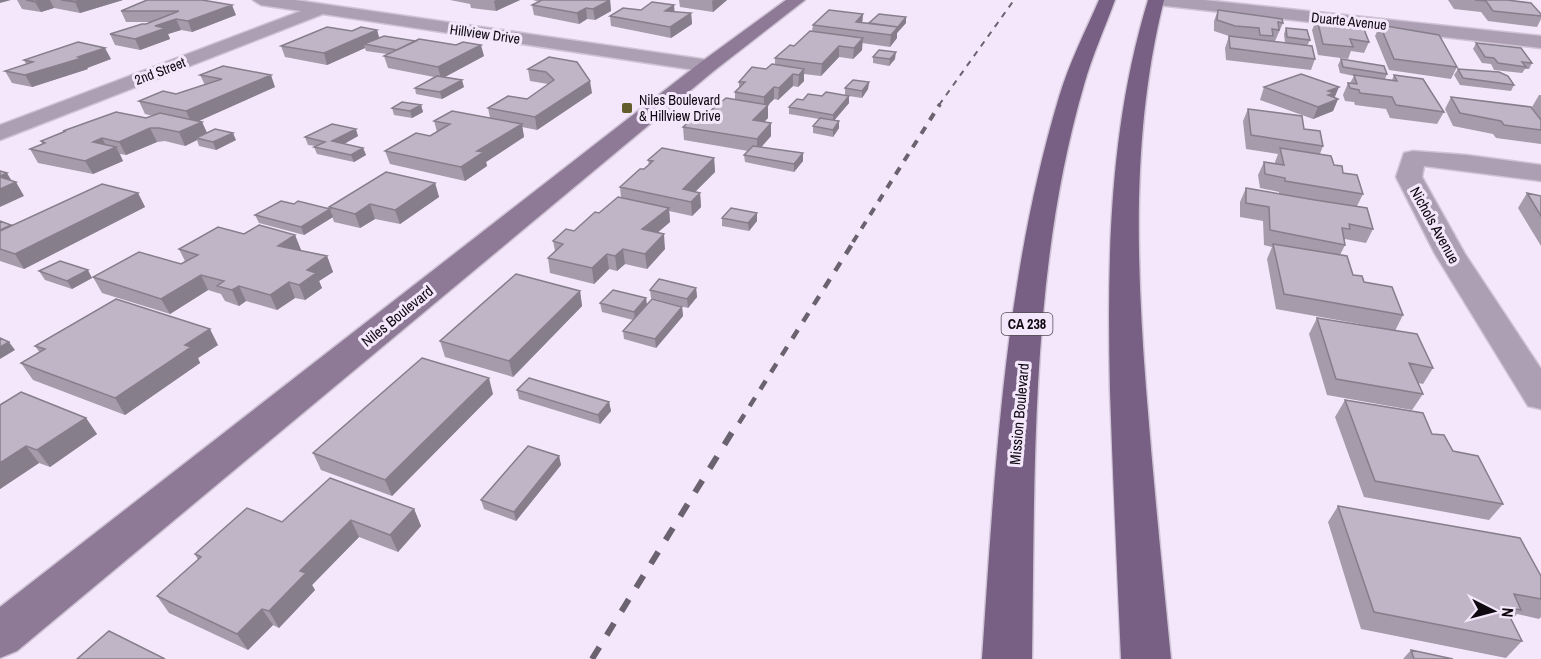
<svg xmlns="http://www.w3.org/2000/svg" width="1541" height="659" font-family="'Archivo Narrow',sans-serif">
  <rect width="100%" height="100%" fill="#f4e7fb"/>
  <g fill="none" stroke-linecap="round" stroke-linejoin="round">
    <g stroke="#cfc3d5" stroke-width="3">
      <path id="street" d="M253,0H295L708,60L715,62L718,66L715,70L708,72L323,14L0,140V125L301,11L261,5Z
        M1150,0H1204L1541,36V48L1158,5Z
        M1413,151L1466,155L1541,165V181L1424,166L1422,177L1465,254L1541,369V409L1528,406L1435,254L1396,177L1404,153Z"/>
    </g>
    <g stroke="#cfc3d5" stroke-width="3">
      <path id="secondary" d="M786,0H805L715,70L17,651L0,658V607L701,62Z"/>
    </g>
    <g stroke="#cfc3d5" stroke-width="3">
      <path id="primary" d="M1099,0H1115C1105,28 1092,56 1084,85C1030,270 1035,469 1032,659H982C995,470 1004,280 1059,97C1069,63 1085,32 1099,0Z
        M1148,0H1164C1132,128 1136,257 1146,388C1153,478 1162,569 1171,659H1121C1117,570 1113,481 1110,391C1107,258 1109,128 1148,0Z"/>
    </g>
    <use href="#street" fill="#ad9fb3" fill-rule="evenodd"/>
    <use href="#secondary" fill="#8e7a97" fill-rule="evenodd"/>
    <use href="#primary" fill="#776083" fill-rule="evenodd"/>
    <path stroke="#6a626e" stroke-width="2" stroke-dasharray="6 6" stroke-linecap="butt" d="M939,105L1014,0"/>
    <path stroke="#6a626e" stroke-width="4" stroke-dasharray="8 8" stroke-linecap="butt" d="M853,242L940,104"/>
    <path stroke="#6a626e" stroke-width="4.5" stroke-dasharray="10 10" stroke-linecap="butt" d="M739,423L854,241"/>
    <path stroke="#6a626e" stroke-width="6" stroke-dasharray="14 14" stroke-linecap="butt" d="M592,659L739,421"/>
  </g>
  <path fill="#a59bab" d="M17,0H123L80,13L54,8L41,12L22,9Z
    M147,0L236,15L192,32L181,30L168,34L170,39L140,50L115,45L110,34L146,24L153,22H126L121,11Z
    M450,0H520L496,11L471,8L470,4Z
    M533,0H610L611,11L595,20L587,19L579,24L534,15L532,5L539,2Z
    M679,0H727L713,12L680,7Z
    M1448,0H1507L1541,14V19L1537,27L1488,21L1481,12L1454,9Z
    M641,10L691,13L692,24L671,38L611,26L610,16Z
    M1218,10L1283,23L1275,41L1285,43L1284,34L1286,28L1310,40L1307,46L1315,59L1311,70L1226,60L1225,48L1229,36L1214,31V21Z
    M863,14L862,22L869,23L906,17V23L897,33V38L890,47L862,43V50L853,59L839,57L821,76L804,74V81L798,87L793,86L778,100L774,99L768,105V118L764,122L771,136L761,147L803,153V161L794,172L745,162L744,155L748,151L684,140L683,127L698,121L735,100V92L739,88V82L775,64V58L794,46L812,31L813,25Z
    M1317,19L1369,42L1364,53L1351,51L1348,59L1318,55L1312,30Z
    M1380,25L1457,67L1451,79L1389,70L1375,36Z
    M377,30L379,37L484,56L445,77L464,87L442,99L416,94L415,88L434,77L388,68L384,56L387,54L366,51L365,48L327,65L285,57L281,46L352,31Z
    M1476,43L1532,63L1529,69H1525L1522,73L1494,70L1491,64L1482,63L1473,49Z
    M549,57L592,93L537,130L522,127L524,137L486,162L487,166L465,181L390,164L385,151L430,136L437,132L434,121L490,118L488,108L527,99L548,84L530,81L528,69Z
    M873,57L895,59L889,66L873,63Z
    M111,59L87,68L88,69L32,87L12,83L5,71L26,64L24,60Z
    M1341,59L1387,74L1385,79L1392,80L1394,75L1444,112L1437,124L1390,118L1386,109L1355,105L1354,102L1345,101L1343,95L1348,83H1350L1354,76L1340,73L1338,65Z
    M1458,69L1514,85L1511,91L1460,85L1454,75Z
    M200,75L275,87L199,121L202,122L207,133L236,140L216,150L199,146L197,140L185,146L165,141L157,142L126,155L120,154L123,161L93,174L38,163L30,149L42,144L41,141L64,132L63,131L146,118L153,116L145,114L139,101L176,94L205,85Z
    M869,82L868,89L862,98L849,96V103L834,120L839,121V128L833,137L813,133V126L819,119L789,114V107L803,100L822,96L845,95V88Z
    M1264,87L1335,98L1338,99L1333,111L1313,119L1260,100Z
    M1539,95H1541V120L1532,107Z
    M1451,97L1541,120V144L1496,138L1493,134L1453,126L1445,109Z
    M421,105L423,112L412,118L394,115L392,108Z
    M1248,109L1304,129L1323,146L1320,154L1343,173L1363,194L1357,206L1373,229L1366,243L1345,239V245L1340,255L1353,275L1403,315L1395,331L1433,368L1423,384L1418,383L1423,394L1412,410L1327,395L1309,334L1317,318L1382,328L1276,309L1267,259L1272,247L1264,245L1263,221L1240,217V202L1246,188L1279,194V192L1260,188L1258,175L1264,162L1275,163V162L1278,154L1246,149L1243,121Z
    M358,136L344,144L363,148L366,155L354,162L317,154L314,147L316,146L308,145L305,137Z
    M714,158L715,172L695,192L700,193L701,207L692,216L669,211L670,222L657,233L665,249L647,269L625,264L617,271L609,269L594,284L550,273L548,258L555,251L553,241L574,231L621,198L620,187L649,165L648,160Z
    M435,183L439,197L400,224L375,219L360,228L334,222L329,207Z
    M138,193L145,207L24,269L0,261V221L12,225Z
    M1527,193L1541,196V246L1518,208Z
    M757,213V221L749,231L722,226V218Z
    M255,215L333,217L304,235L259,223Z
    M244,234L295,235L301,250L300,251L327,256L333,272L319,281L322,288L305,300L295,298L277,310L246,301L239,306L225,301L221,294L208,290L170,314L102,293L93,277L181,264L185,261L179,249Z
    M39,271L92,278L72,289L45,280Z
    M696,288L697,297L688,308L651,298L650,290Z
    M580,291L582,306L513,377L445,357L440,341Z
    M646,298L647,305L682,307L683,316L656,348L624,339L623,331L633,320L602,312L600,303Z
    M218,345L198,358L200,363L125,415L33,380L21,363L40,353L35,346Z
    M517,390L609,402L611,411L600,424L519,399Z
    M493,394L392,496L321,470L313,453Z
    M1345,400L1432,434L1453,451L1503,504L1489,520L1364,497L1335,417Z
    M0,405L86,418L97,434L50,467L39,463L0,489Z
    M559,456L561,465L516,521L484,509L481,500Z
    M1338,506L1541,576V617L1539,619L1517,614L1511,620L1522,641L1506,658L1361,629L1328,522Z
    M414,509L421,526L398,552L359,537L312,585L315,590L279,628L273,625L248,650L169,613L157,596L198,560L195,554L282,522Z
    M1411,650L1453,659H1403Z"/>
  <path fill="#867e8b" d="M0,0H11L0,3Z
    M41,0H50L54,8L41,12L35,2Z
    M84,0H123L80,13L75,2Z
    M496,0H520L496,11L494,1Z
    M610,0L611,11L595,20L593,9Z
    M714,0H727L713,12L712,1Z
    M232,5L236,15L192,32L188,21Z
    M674,5L675,16L665,11Z
    M586,8L587,19L579,24L577,13Z
    M691,13L692,24L671,38L670,27Z
    M863,14L862,25L856,22Z
    M906,17V23L897,33V38L890,47L891,35Z
    M176,19L181,30L168,34L170,39L140,50L135,39L155,26Z
    M377,30L380,41L364,44L365,48L327,65L324,53Z
    M863,38L862,50L853,59L854,48Z
    M481,45L484,56L441,79L438,67Z
    M839,46V57L821,76L822,64Z
    M105,48L111,59L87,68L88,69L32,87L25,75Z
    M896,52L895,59L889,66L890,59Z
    M804,69V81L798,87L799,75Z
    M793,74V86L778,100L779,88Z
    M271,75L275,87L192,124L186,111Z
    M462,80L464,87L442,99L440,92Z
    M590,81L592,93L537,130L535,117Z
    M869,82L868,89L862,98V91Z
    M774,87V99L768,105V118L753,133V120L764,109V97Z
    M1339,87L1334,99H1338L1333,111L1313,119L1318,107L1328,91Z
    M849,96V103L833,122V115Z
    M421,105L423,112L412,118L410,111Z
    M839,121V128L833,137V130Z
    M202,122L208,135L196,138L197,140L185,146L179,132Z
    M771,123V136L757,152V139Z
    M522,124L524,137L486,162L487,166L465,181L461,167L477,151Z
    M150,128L157,142L126,155L119,142Z
    M356,129L358,136L335,149L332,141Z
    M233,133L236,140L216,150L213,142Z
    M102,138L109,151L116,147L123,161L93,174L85,161L93,142Z
    M363,148L366,155L354,162L351,155Z
    M803,153V161L794,172V164Z
    M714,158L715,172L686,201L683,189Z
    M7,173L13,183L16,182L24,196L0,207V176Z
    M435,183L439,197L400,224L395,210Z
    M138,193L145,207L24,269L15,254Z
    M700,193L701,207L692,216L691,202Z
    M370,204L375,219L360,228L355,214Z
    M669,208L670,222L644,244L642,229Z
    M330,209L333,217L304,235L301,227Z
    M757,213V221L749,231L748,223Z
    M664,234L665,249L647,269L645,254Z
    M295,235L301,250L284,261L278,246Z
    M623,249L625,264L617,271L615,256Z
    M607,254L609,269L594,284L592,268Z
    M327,256L333,272L319,281L322,288L305,300L299,285L307,270Z
    M88,270L92,278L72,289L67,281Z
    M201,275L208,290L170,314L161,299Z
    M289,282L295,298L277,310L270,295Z
    M239,286L246,301L239,306L232,290Z
    M696,288L697,297L688,308L687,299Z
    M580,291L582,306L513,377L509,361Z
    M646,298L647,307L635,321L634,312Z
    M682,307L683,316L656,348L655,339Z
    M210,329L218,345L198,358L200,363L125,415L115,398L185,345Z
    M9,342L15,350L0,359V347Z
    M489,378L493,394L392,496L385,480Z
    M609,402L611,411L600,424L598,415Z
    M86,418L97,434L50,467L37,450Z
    M26,446L39,463L0,489V463Z
    M559,456L561,465L516,521L514,512Z
    M414,509L421,526L398,552L390,535Z
    M351,520L359,537L312,585L315,590L279,628L269,611L300,571Z
    M262,609L273,625L248,650L237,634Z"/>
  <path fill="#c0b4c7" stroke="#867e8b" stroke-width="1.5" d="M26,0H41L35,2Z
    M61,0H84L75,2Z
    M147,0H202L232,5L188,21L176,19L155,26L166,28L135,39L110,34L142,24H146L179,11H121Z
    M542,0H610L593,9L586,8L577,13L532,5Z
    M1475,0H1507L1531,3L1541,14V16L1493,11L1486,1Z
    M652,2L674,5L665,11L691,13L670,27L610,16L623,8L641,10Z
    M829,10L863,14L856,22L898,27L891,35L813,25Z
    M1218,10L1282,19L1283,23L1278,22L1279,30L1272,29L1273,36L1260,35L1259,28L1235,26L1217,20Z
    M879,14L906,17L898,27L869,23Z
    M1317,19L1362,24L1369,42L1350,39L1353,47L1323,44Z
    M1380,25L1439,35L1457,67L1394,59Z
    M327,27L352,31L361,27L377,30L324,53L281,46Z
    M1286,28L1307,30L1310,40L1287,37Z
    M810,31L863,38L854,48L839,46L822,64L775,58L790,45L794,46Z
    M384,36L416,41L397,50L364,44Z
    M1229,36L1312,46L1315,59L1230,48Z
    M419,39L456,45L463,42L481,45L438,67L384,56Z
    M78,42L105,48L78,57L82,58L25,75L5,71L33,62L24,60Z
    M1476,43L1521,48L1532,63L1522,62L1526,67L1498,63L1494,58L1485,57Z
    M879,50L896,52L890,59L873,57Z
    M549,57L577,62L590,81L535,117L488,108L508,96L527,99L554,80L546,72L528,69Z
    M1341,59L1384,66L1387,74L1343,67Z
    M772,64L804,69L799,75L793,74L779,88L774,87L764,97L735,92L745,82H739L752,67L766,69Z
    M223,66L271,75L186,111L139,101L163,91L176,94L222,79L200,75Z
    M1458,69L1499,72L1508,76L1514,85L1463,78Z
    M1301,74L1339,87L1328,91L1334,93L1328,95L1338,99L1318,107L1264,87Z
    M1354,75L1397,81L1394,75L1423,79L1444,112L1396,105L1392,97L1360,93L1359,90L1350,88L1348,83L1357,84Z
    M437,76L462,80L440,92L415,88Z
    M853,80L869,82L862,91L845,88Z
    M826,92L849,96L833,115L789,107L797,99L803,100L808,94L822,96Z
    M1451,97L1531,107L1541,120V130L1504,125L1501,121L1460,113Z
    M726,98L768,105L753,120L771,123L757,139L683,127L692,119L698,121Z
    M402,102L421,105L410,111L392,108Z
    M1248,109L1302,116L1304,129L1320,131L1323,146L1251,135Z
    M452,111L522,124L477,151L484,152L461,167L385,151L416,133L430,136L450,124L434,121Z
    M116,112L146,118L160,113L202,122L179,132L159,128H150L119,142L102,138L93,142L116,147L85,161L30,149L45,143L41,141L66,131H63Z
    M820,118L839,121L833,130L813,126Z
    M332,124L356,129L332,141L363,148L351,155L314,147L325,142L305,137Z
    M215,129L233,133L213,142L196,138Z
    M753,146L803,153L794,164L744,155Z
    M662,148L714,158L683,189L700,193L691,202L620,187L640,169H644L653,161L648,160Z
    M1280,148L1331,156L1334,165L1342,166L1343,173L1357,175L1363,194L1285,181V178L1265,174L1264,162L1284,165Z
    M0,171L7,173L0,176Z
    M386,172L435,183L395,210L370,204L355,214L329,207Z
    M0,177L16,182L0,189Z
    M102,184L138,193L15,254L0,249V231Z
    M1246,188L1315,200L1367,208L1373,229L1349,224L1350,229L1342,228L1345,245L1270,230L1269,207L1246,203Z
    M1527,193L1541,196V216Z
    M618,197L669,208L642,229L664,234L645,254L623,249L615,256L607,254L592,268L548,258L563,244L553,241L566,229L574,231L595,212L599,213Z
    M281,201L294,204L298,201L330,209L301,227L255,215Z
    M731,208L757,213L748,223L722,218Z
    M0,221L11,225L0,230Z
    M259,225L295,235L278,246L327,256L307,270L316,273L299,285L289,282L270,295L239,286L232,290L217,286L224,281L201,275L161,299L93,277L139,252L181,264L198,255L179,249L218,227L244,234Z
    M1273,244L1347,256L1353,275L1362,276L1364,282L1392,287L1403,315L1284,294Z
    M60,261L88,270L67,281L39,271Z
    M516,274L580,291L509,361L440,341Z
    M659,279L696,288L687,299L650,290Z
    M613,290L646,298L634,312L600,303Z
    M116,299L210,329L185,345L191,347L115,398L21,363L45,349L35,346Z
    M652,299L682,307L655,339L623,331Z
    M1317,318L1417,334L1433,368L1409,363L1423,394L1336,379Z
    M0,338L9,342L0,347Z
    M422,358L489,378L385,480L313,453Z
    M529,378L609,402L598,415L517,390Z
    M21,392L86,418L37,450L26,446L0,463V405Z
    M1345,400L1423,413L1432,434L1444,435L1453,451L1478,456L1503,504L1375,481Z
    M528,446L559,456L514,512L481,500Z
    M330,478L414,509L390,535L351,520L300,571L306,573L269,611L262,609L237,634L157,596L201,557L195,554L247,508L282,522Z
    M1338,506L1520,538L1541,576V599L1514,594L1521,610L1505,607L1522,641L1374,612Z
    M109,631L165,659H77Z
    M1411,650L1453,659H1414Z"/>
  <rect fill="#625d2a" stroke="#f4e7fb" stroke-width="2" x="621" y="102" width="12" height="12" rx="3"/>
  <g text-anchor="middle" dominant-baseline="central" stroke-width="6" stroke-linejoin="round" paint-order="stroke">
    <g font-size="14" fill="#0e0910" stroke="#f4e7fb">
      <text transform="translate(1349 21) rotate(6)">Duarte Avenue</text>
      <text transform="translate(485 34) rotate(8)">Hillview Drive</text>
      <text transform="translate(160 71) rotate(-21)">2nd Street</text>
    </g>
    <g font-size="14" fill="#0e0910" stroke="#f4e7fb" text-anchor="start">
      <text x="639" y="100">Niles Boulevard<tspan x="639" dy="16">&amp; Hillview Drive</tspan></text>
    </g>
    <rect fill="#f4e7fb" stroke="#534c56" stroke-width="1.5" x="1001.5" y="313" width="51" height="22" rx="4.5"/>
    <g font-size="14" font-weight="bold" fill="#0e0910">
      <text x="1027" y="324">CA 238</text>
    </g>
    <g font-size="15" fill="#0e0910" stroke="#f4e7fb">
      <text transform="translate(1435 225) rotate(61)">Nichols Avenue</text>
      <text transform="translate(397 316) rotate(-39)">Niles Boulevard</text>
      <text transform="translate(1019 414) rotate(-85)">Mission Boulevard</text>
    </g>
  </g>
  <g transform="translate(1493 611) rotate(96)" stroke="#f4e7fb" stroke-width="4.5" paint-order="stroke">
  <path d="M0-4.5L10 22L0 15L-10 22Z" fill="#0e0910"/>
  <text y="-9" font-size="16" font-weight="bold" text-anchor="middle" fill="#0e0910">N</text>
  </g>
</svg>
